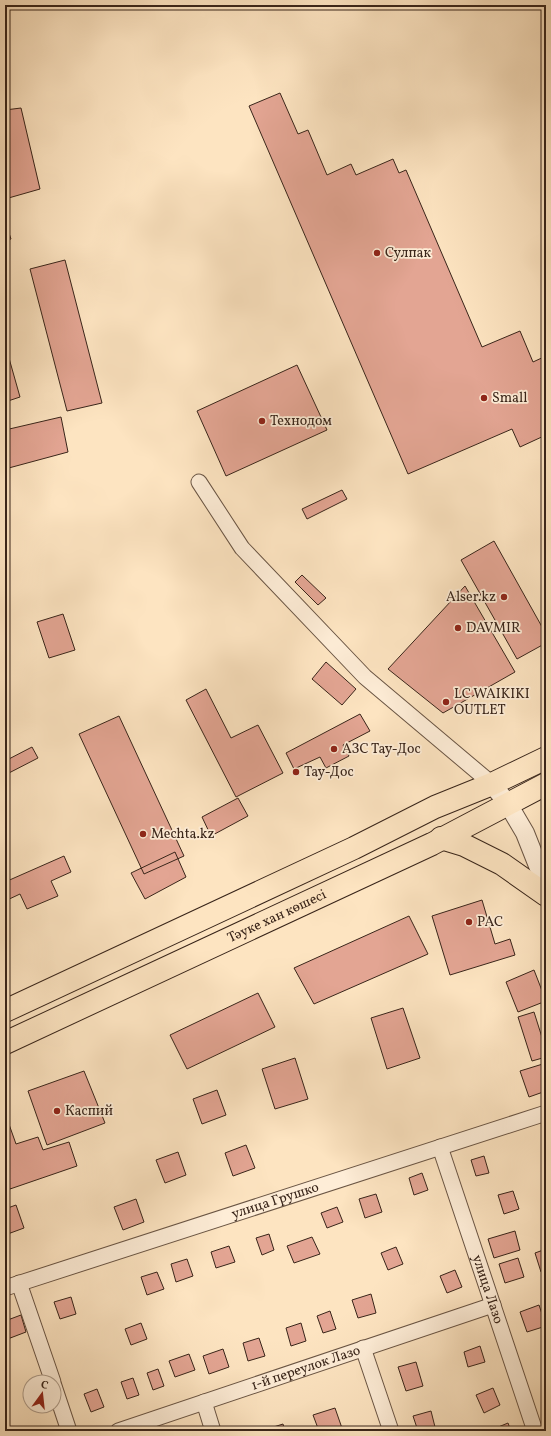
<svg xmlns="http://www.w3.org/2000/svg" width="551" height="1436" font-family="Vollkorn,serif">
  <rect width="100%" height="100%" fill="#fde4c1"/>
  <filter id="stains"><feTurbulence type="fractalNoise" baseFrequency=".005" numOctaves="4"/><feColorMatrix values="0 0 0 0 .2 0 0 0 0 .09 0 0 0 0 .02 0 0 0 .5 -.17"/></filter>
  <radialGradient id="worn" r=".72"><stop offset=".6" stop-color="#630" stop-opacity="0"/><stop offset="1" stop-color="#630" stop-opacity=".3"/></radialGradient>
  <path fill="#e3a593" stroke="#39251a" d="M280,93L298,134L308,130L327,175L351,164L356,175L393,159L399,173L406,170L482,347L520,331L533,362L546,356V435L520,447L512,429L408,474L249,106Z
    M21,108L40,189L5,199V110Z
    M5,224H6L11,239L5,241Z
    M65,260L102,403L67,411L30,269Z
    M5,344L20,397L5,402Z
    M297,365L327,430L226,476L197,411Z
    M61,417L68,452L5,469V430Z
    M342,490L347,499L307,519L302,509Z
    M494,541L546,634V643L517,659L461,560Z
    M302,575L326,598L318,605L295,582Z
    M465,586L515,672L443,713L388,669Z
    M63,614L75,650L49,658L37,622Z
    M326,662L356,689L342,705L312,679Z
    M206,689L231,738L258,725L283,773L236,797L186,700Z
    M360,714L370,731L343,745L349,756L326,768L320,757L294,769L286,753Z
    M119,716L184,856L144,874L79,734Z
    M32,747L38,758L5,775V761Z
    M238,798L248,816L211,836L202,817Z
    M175,852L186,877L145,899L131,873Z
    M64,856L71,872L51,881L58,896L27,909L20,894L5,901V882Z
    M482,900L495,944L510,939L515,955L450,975L432,916Z
    M409,916L428,954L314,1004L294,968Z
    M534,970L546,1001L518,1012L506,982Z
    M258,993L275,1027L187,1069L170,1035Z
    M403,1008L420,1058L387,1069L371,1018Z
    M534,1012L546,1050V1057L532,1061L518,1017Z
    M295,1058L308,1099L275,1109L262,1069Z
    M546,1063V1091L529,1097L520,1071Z
    M84,1071L105,1123L47,1145L28,1091Z
    M217,1090L226,1115L202,1124L193,1099Z
    M5,1113L16,1144L38,1137L43,1150L69,1142L77,1166L10,1189L5,1176Z
    M246,1145L255,1168L233,1176L225,1153Z
    M178,1152L186,1175L165,1183L156,1160Z
    M484,1156L489,1173L476,1176L471,1160Z
    M422,1173L428,1190L414,1195L409,1178Z
    M513,1191L519,1209L504,1214L498,1195Z
    M376,1194L382,1212L365,1218L359,1199Z
    M136,1199L144,1222L123,1230L114,1207Z
    M16,1205L24,1228L5,1235V1209Z
    M337,1207L343,1222L327,1228L321,1213Z
    M515,1231L520,1250L494,1258L488,1239Z
    M269,1234L274,1250L262,1255L256,1238Z
    M312,1237L320,1254L294,1263L287,1246Z
    M229,1246L235,1262L216,1268L211,1252Z
    M396,1247L403,1264L388,1270L381,1253Z
    M546,1249V1270L541,1272L535,1253Z
    M518,1258L524,1277L505,1283L499,1264Z
    M187,1259L193,1276L176,1282L171,1264Z
    M455,1270L462,1287L447,1293L440,1276Z
    M157,1272L164,1289L147,1295L141,1277Z
    M371,1294L376,1313L358,1318L352,1300Z
    M71,1297L76,1314L60,1319L54,1302Z
    M539,1305L546,1326L527,1332L520,1312Z
    M330,1311L336,1329L323,1333L317,1316Z
    M21,1315L26,1332L5,1340V1321Z
    M141,1323L147,1339L131,1345L125,1329Z
    M301,1323L306,1341L291,1346L286,1328Z
    M259,1338L265,1356L248,1361L243,1343Z
    M480,1346L485,1362L468,1367L464,1352Z
    M223,1349L229,1367L209,1374L203,1356Z
    M189,1354L195,1370L175,1377L169,1361Z
    M416,1362L423,1386L406,1391L398,1367Z
    M158,1369L164,1386L153,1390L147,1373Z
    M133,1378L139,1395L127,1399L121,1382Z
    M493,1388L500,1405L484,1413L476,1395Z
    M97,1389L104,1407L91,1412L84,1394Z
    M335,1408L343,1431H319L313,1415Z
    M431,1411L435,1427L418,1431L413,1416Z
    M508,1423L511,1431H491V1430Z
    M283,1424L285,1431H261Z"/>
  <g fill="none" stroke-linecap="round" stroke-linejoin="round">
    <g stroke="#6a5544" stroke-width="17">
      <g id="minor">
        <path d="M199,482L242,548L365,677L492,784"/>
        <path id="s1" d="M440,1147L535,1431"/>
        <path d="M19,1283L53,1382"/>
        <path id="s2" d="M5,1288L546,1113"/>
        <path d="M363,1348L391,1431"/>
        <path d="M54,1386L69,1431"/>
        <path d="M204,1402L213,1431"/>
        <path id="s3" d="M118,1431L493,1305"/>
      </g>
    </g>
    <g stroke="#6a5544" stroke-width="20">
      <path id="tertiary" d="M492,784L508,804L525,833L546,886"/>
    </g>
    <g stroke="#39251a" stroke-width="24">
      <g id="primary">
        <path d="M441,838L464,845L502,864L546,895"/>
        <path d="M5,1011L354,848L435,807L492,784L546,758"/>
        <path id="s4" d="M5,1043L432,844L546,784"/>
      </g>
    </g>
    <use href="#minor" stroke="#feedd7" stroke-width="15"/>
    <use href="#tertiary" stroke="#feedd7" stroke-width="18"/>
    <use href="#primary" stroke="#fde4c1" stroke-width="22"/>
  </g>
  <g fill="#8f2418" stroke="#feedd7" stroke-width="1.5">
    <circle cx="377" cy="253" r="4"/>
    <circle cx="484" cy="398" r="4"/>
    <circle cx="262" cy="421" r="4"/>
    <circle cx="504" cy="597" r="4"/>
    <circle cx="458" cy="628" r="4"/>
    <circle cx="446" cy="702" r="4"/>
    <circle cx="334" cy="749" r="4"/>
    <circle cx="296" cy="772" r="4"/>
    <circle cx="143" cy="834" r="4"/>
    <circle cx="469" cy="922" r="4"/>
    <circle cx="57" cy="1111" r="4"/>
  </g>
  <g text-anchor="middle" dominant-baseline="central" stroke-width="3.5" stroke-linejoin="round" paint-order="stroke">
    <g font-size="14" fill="#39251a" stroke="#feedd7" text-anchor="start">
      <text x="385" y="253">Сулпак</text>
      <text x="492" y="398">Small</text>
      <text x="270" y="421">Технодом</text>
      <text x="496" y="597" text-anchor="end">Alser.kz</text>
      <text x="466" y="628">DAVMIR</text>
      <text x="454" y="694">LC WAIKIKI<tspan x="454" dy="16">OUTLET</tspan></text>
      <text x="342" y="749">АЗС Тау-Дос</text>
      <text x="304" y="772">Тау-Дос</text>
      <text x="151" y="834">Mechta.kz</text>
      <text x="477" y="922">РАС</text>
      <text x="65" y="1111">Каспий</text>
    </g>
    <g font-size="14" fill="#39251a" stroke="#feedd7">
      <text stroke="none"><textPath href="#s4" startOffset="300">Тәуке хан көшесі</textPath></text>
      <text stroke="none"><textPath href="#s2" startOffset="284">улица Грушко</textPath></text>
      <text stroke="none"><textPath href="#s1" startOffset="150">улица Лазо</textPath></text>
      <text stroke="none"><textPath href="#s3" startOffset="198">1-й переулок Лазо</textPath></text>
    </g>
  </g>
  <rect width="551" height="1436" fill="none" stroke="#fde4c1" stroke-width="20"/>
  <rect x="6" y="6" width="539" height="1424" fill="none" stroke="#39251a" stroke-width="2"/>
  <rect x="10" y="10" width="531" height="1416" fill="none" stroke="#39251a"/>
  <g transform="translate(42 1394) rotate(15)"><circle r="19" fill="#feedd7" stroke="#af9d8b"/>
  <path d="M0-3L7 15L0 10L-7 15Z" fill="#8f2418"/>
  <text y="-6" font-size="11" font-weight="bold" text-anchor="middle" fill="#39251a">С</text>
  </g>
  <rect width="100%" height="100%" filter="url(#stains)"/>
  <rect width="100%" height="100%" fill="url(#worn)"/>
</svg>
